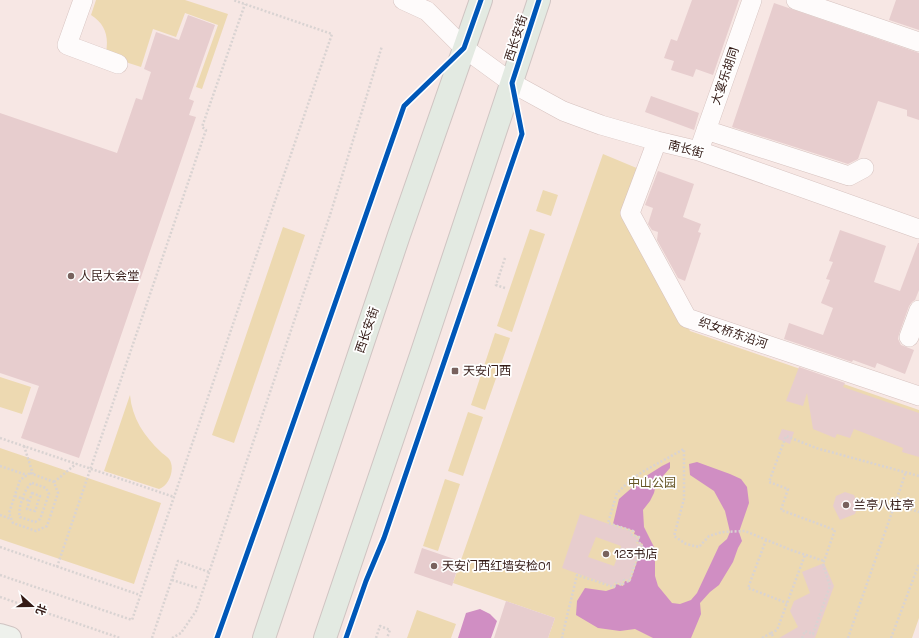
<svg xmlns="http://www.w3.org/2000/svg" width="919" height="638" font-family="'Space Grotesk','Noto Sans SC',sans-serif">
  <rect width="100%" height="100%" fill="#f7e7e4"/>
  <path fill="#edd9b1" d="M96,0H185L228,14L202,89L196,87L218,25L185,13L176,37L153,29L141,67L110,57L106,52C109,36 105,24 91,15Z
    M603,154L639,169L625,209L690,331L919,410V618L912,638H548L555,618L453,583Z
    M543,190L558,195L551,216L536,211Z
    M283,227L305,235L234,443L212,435Z
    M530,229L545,234L512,332L497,326Z
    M495,333L510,338L485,410L471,405Z
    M0,377L31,387L22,414L0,407Z
    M130,395C132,418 144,436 161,452C164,455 170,458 171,463C174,472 168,486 159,489L104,471Z
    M468,412L483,417L463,476L448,471Z
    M0,448L161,503L134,584L0,539Z
    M445,479L460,484L438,551L423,546Z
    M417,610L456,624L451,638H407Z"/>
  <path fill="#d08ec3" d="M670,462V468L656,484L654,493L650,501L643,510L644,527L655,549V576L658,586L672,603L680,604L691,600L697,593L719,546L727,539L730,532L725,511L714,491L690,475L689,464L697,462L730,474L741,479L747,487L749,503L739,532L742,541L738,548L733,562L719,585L710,592L700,603L701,614L691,638H653L635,629L620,631L598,628L576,615L577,601L585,588L606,591L615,588L616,584L623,586L625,581L630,582L643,544L638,542L640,537L634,534L635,531L613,524L619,499L643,478L662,466Z
    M480,609L490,614L497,621L491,638H458L466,613Z"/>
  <path fill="#e7cdce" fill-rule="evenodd" d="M692,0H739L713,75L696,69L693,77L671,70L674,61L664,58L671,39L677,41Z
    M896,0H919V30L889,20Z
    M774,3L919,53V120L907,116V110L878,101L858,159L848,164L732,127Z
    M188,15L215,25L189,99L194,101L189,115L196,117L79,458L21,438L39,386L0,373V113L117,153L136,98L142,100L151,72L144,69L156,32L179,40Z
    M651,96L699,113L694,130L645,112Z
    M658,171L694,184L683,217L701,224L698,232L701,233L685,281L678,278L657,240L658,232L652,230L648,224L653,208L645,205Z
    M840,230L886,246L874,282L900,291L918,243H919V290L915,300L912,302L909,306L899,334L898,339L901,345L914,350L905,374L877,363L875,368L853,360L852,362L784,339L789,323L823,335L833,308L821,303L830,280L826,279L833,262L829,261Z
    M799,367L845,383L843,387L919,413V457L902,452L903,448L854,429L850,438L837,434L835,438L813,429L807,393L803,406L786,401Z
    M782,429L794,432L790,444L778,439Z
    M845,492L854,495L858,505L855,514L840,520L833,506L836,496Z
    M580,514L632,532L631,535L638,538L636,543L641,545L629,580L624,579L622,584L615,582L613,586L562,568ZM596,537L621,546L614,566L588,557Z
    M422,548L460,561L452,586L414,573Z
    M824,563L834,586L815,638H779L798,627L790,611L794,601L810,593L802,572Z
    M506,601L555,618L548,638H494Z"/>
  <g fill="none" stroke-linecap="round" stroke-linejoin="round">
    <g stroke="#d6c2bf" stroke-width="20">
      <path id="minor" d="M83,0L67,45L118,64
        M403,0L427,11L464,48L512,83L563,111L601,125L657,141L699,151L919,229
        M796,0L919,42
        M706,130L849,176L864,168
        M657,141L630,213L687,318L919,396
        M702,142L752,0
        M909,337L919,310"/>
    </g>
    <g stroke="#cfc4c2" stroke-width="24">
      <path id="major" d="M0,635L10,638"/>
    </g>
    <g stroke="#cfc4c2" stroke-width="24">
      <path id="highway" d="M264,638L399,235L481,0
        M325,638L421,355L539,0"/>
    </g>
    <path stroke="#d9d3d2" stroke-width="2.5" stroke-dasharray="2 2" stroke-linecap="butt" d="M505,258L496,285L505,288
      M0,438L174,497
      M24,446L33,474
      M0,466L27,475
      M30,473L54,482L58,493L47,526L36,531L13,523L9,513L20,480Z
      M54,482L76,464
      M32,483L46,488L49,494L40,519L35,522L20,517C17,510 25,487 32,483Z
      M32,493L40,496L35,511L27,509Z
      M15,496L30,501
      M895,504L919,512
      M0,515L11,519
      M766,540L748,588L787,603
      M0,547L140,595
      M57,567L206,130L202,127L245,4
      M0,575L132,620L332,34L233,0
      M172,580L198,588
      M0,597L120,638
      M771,633L777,630L805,555
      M152,638L178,561L209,572
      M172,638L181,633L196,611L331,212L382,46
      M376,638L380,626L390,630L387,638
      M563,638L562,637L577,575L614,587L616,583L623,585L624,580L629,582L642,544L637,542L639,537L632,535L633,531L608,523L617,493L633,478L644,471L684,449V499L674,536L686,544L699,547L709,536L722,532L745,531L791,550L824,561
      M762,638L771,633L774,638
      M802,638L805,631L813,634L830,586L823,564L835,530L781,510L788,489L769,482L786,436L816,448L919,476
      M848,638L906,472
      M891,638L919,564"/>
    <use href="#minor" stroke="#fefbfb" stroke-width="19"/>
    <use href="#major" stroke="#eef1ec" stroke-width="22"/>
    <use href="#highway" stroke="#e3eae2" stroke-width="22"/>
    <g stroke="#fff" stroke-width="8">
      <path id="cycleway" d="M217,638L274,478L404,106L464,48L481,0
        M346,638L366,581L384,538L522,134L512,83L539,0"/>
    </g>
    <use href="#cycleway" stroke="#0057b8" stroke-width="5"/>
  </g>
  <g fill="#78625e" stroke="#fff" stroke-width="1.5">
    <circle cx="71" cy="276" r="4"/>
    <rect x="451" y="367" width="8" height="8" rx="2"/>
    <circle cx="846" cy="505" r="4"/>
    <circle cx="606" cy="554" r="4"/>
    <circle cx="434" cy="566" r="4"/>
  </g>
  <g text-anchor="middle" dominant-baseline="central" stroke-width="3.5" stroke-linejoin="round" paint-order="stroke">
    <g font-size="12" fill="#341b16" stroke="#fff">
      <text transform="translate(516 38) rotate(-72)">西长安街</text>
      <text transform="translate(725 76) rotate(-71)">大宴乐胡同</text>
      <text transform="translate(686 149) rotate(15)">南长街</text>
      <text transform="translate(367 330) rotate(-71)">西长安街</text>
      <text transform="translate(733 333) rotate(19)">织女桥东沿河</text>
    </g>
    <g font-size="12" fill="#341b16" stroke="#fff" text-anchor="start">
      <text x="79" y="276">人民大会堂</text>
      <text x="463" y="371">天安门西</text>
      <text x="854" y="505">兰亭八柱亭</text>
      <text x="614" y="554">123书店</text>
      <text x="442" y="566">天安门西红墙安检01</text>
    </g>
    <g font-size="12" fill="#655524" stroke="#fff">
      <text x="652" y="483">中山公园</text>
    </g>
  </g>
  <g transform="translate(32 606) rotate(111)" stroke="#ffffff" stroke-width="3" paint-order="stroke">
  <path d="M0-3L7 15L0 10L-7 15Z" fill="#341b16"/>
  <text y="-6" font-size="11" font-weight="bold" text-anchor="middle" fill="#341b16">北</text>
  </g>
</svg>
